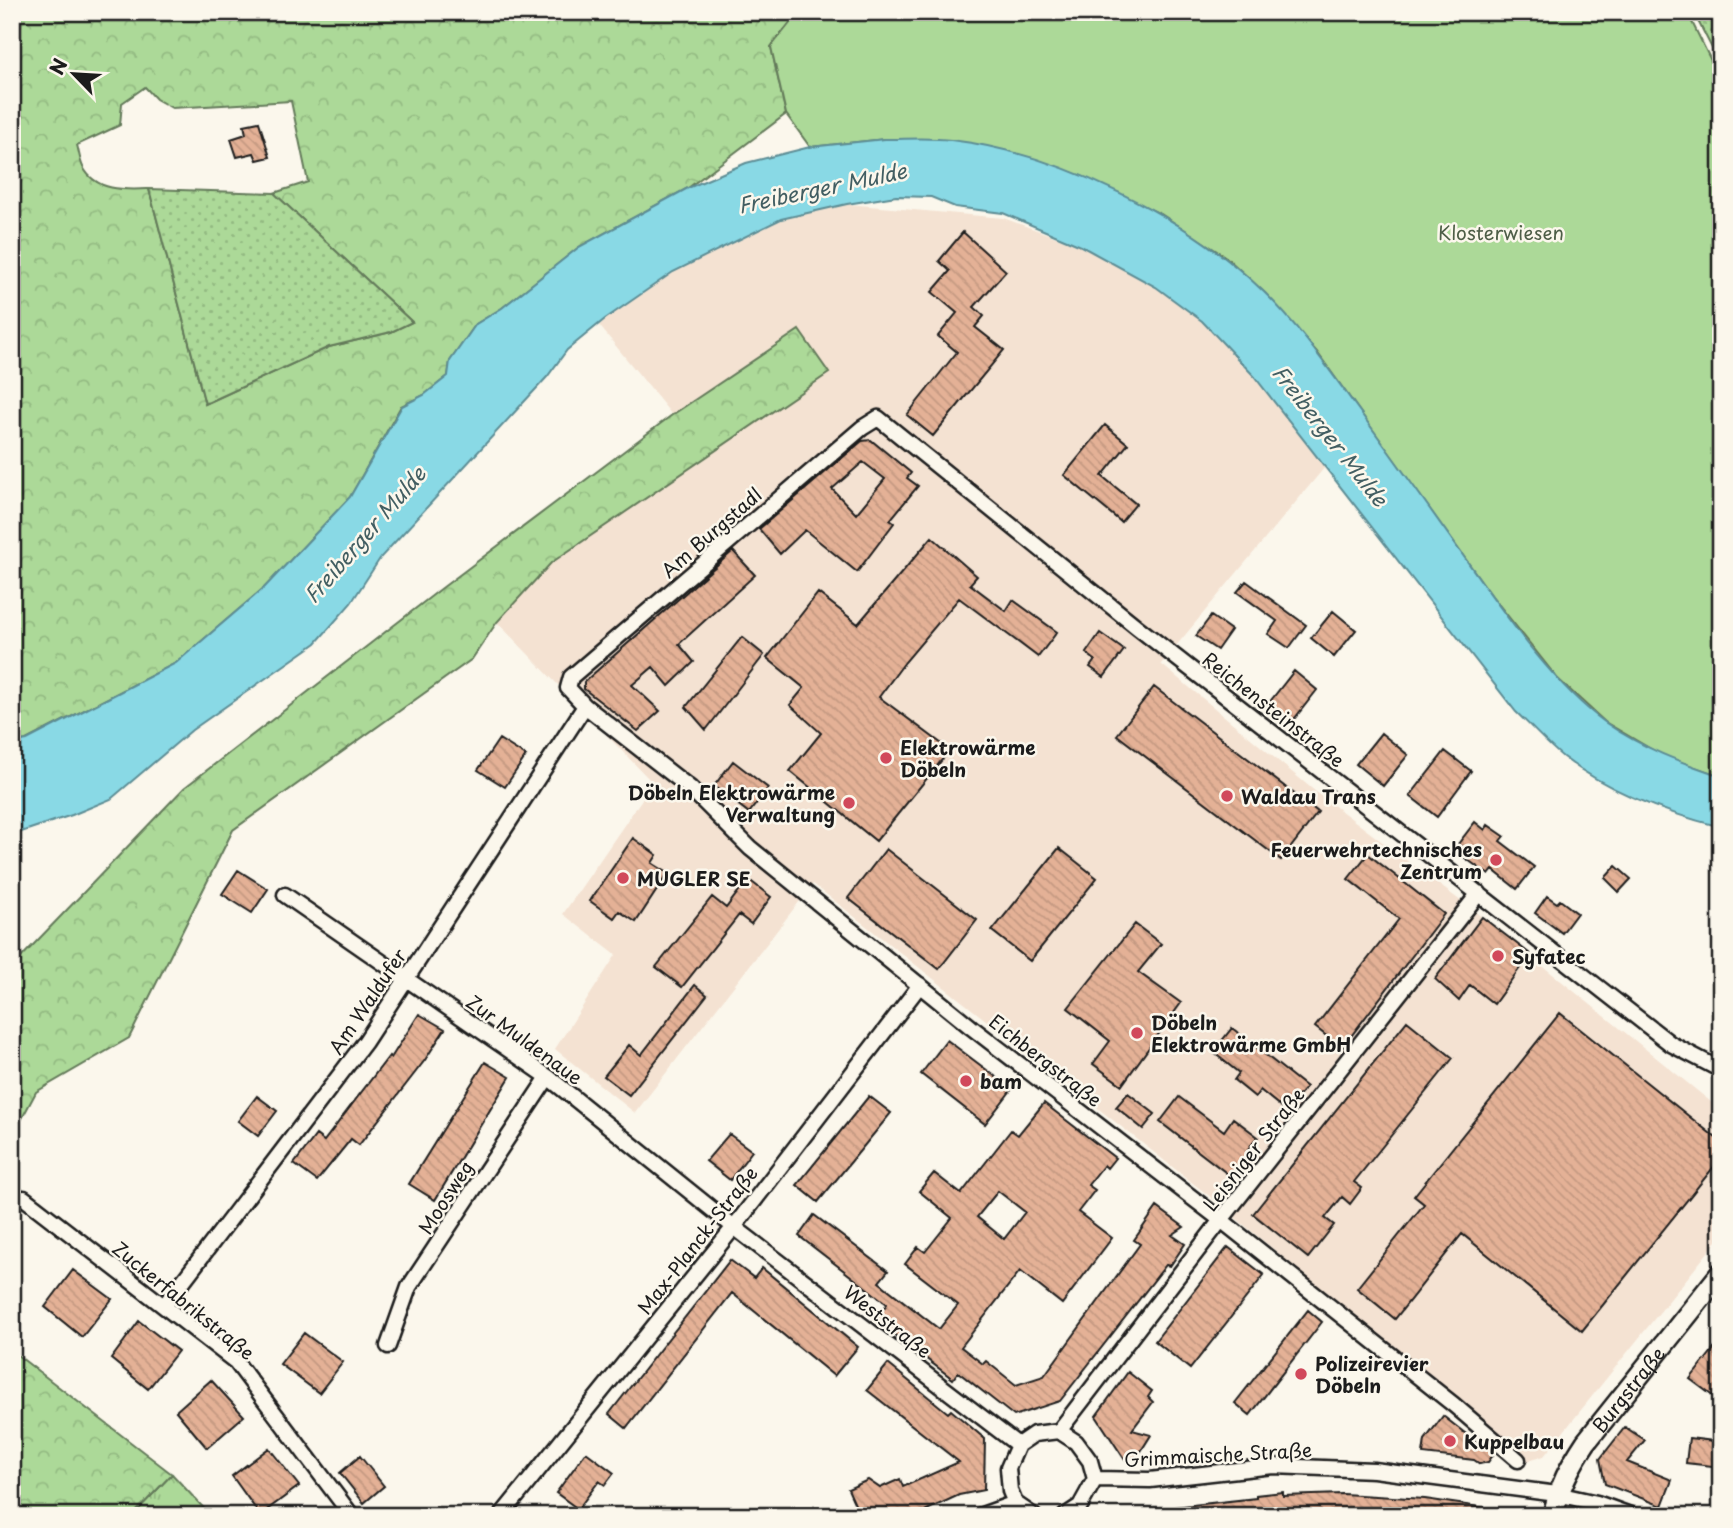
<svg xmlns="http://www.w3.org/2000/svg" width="1733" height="1528" font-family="'Playpen Sans',sans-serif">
  <defs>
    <pattern id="grass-tufts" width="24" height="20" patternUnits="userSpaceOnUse" patternTransform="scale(1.75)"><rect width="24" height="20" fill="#acd998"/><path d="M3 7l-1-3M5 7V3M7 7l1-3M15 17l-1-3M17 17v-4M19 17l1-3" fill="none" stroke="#93ba82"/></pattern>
    <pattern id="forest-crowns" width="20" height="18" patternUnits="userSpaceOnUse" patternTransform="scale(1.75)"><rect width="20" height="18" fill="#acd998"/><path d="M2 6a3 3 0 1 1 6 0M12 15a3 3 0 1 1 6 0" fill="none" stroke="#93ba82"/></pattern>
    <pattern id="garden-dots" width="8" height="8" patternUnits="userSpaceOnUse" patternTransform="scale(1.75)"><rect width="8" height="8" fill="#acd998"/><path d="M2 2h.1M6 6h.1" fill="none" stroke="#93ba82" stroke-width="1.8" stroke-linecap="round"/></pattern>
    <pattern id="building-back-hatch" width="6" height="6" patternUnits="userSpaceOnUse" patternTransform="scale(1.75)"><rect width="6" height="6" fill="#e4b196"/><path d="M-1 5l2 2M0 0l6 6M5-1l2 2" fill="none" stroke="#c39881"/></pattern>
  </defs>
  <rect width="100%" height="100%" fill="#fbf7ec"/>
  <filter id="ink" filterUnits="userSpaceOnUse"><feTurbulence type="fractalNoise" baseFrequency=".0143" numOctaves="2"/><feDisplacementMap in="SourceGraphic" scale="14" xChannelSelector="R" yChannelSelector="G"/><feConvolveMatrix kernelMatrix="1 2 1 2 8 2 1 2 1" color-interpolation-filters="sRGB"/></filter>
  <g filter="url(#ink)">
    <path fill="#f4e2d2" d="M847,204L1003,218L1081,246L1156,287L1202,321L1254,376L1325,467L1161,664L1316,792L1482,917L1721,1110V1236L1544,1456L1528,1461L1208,1195L813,884L635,1113L555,1049L616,955L563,914L653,783L497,622L551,563L829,373L799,330L672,415L598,324L673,272L722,246L781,219Z"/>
    <path fill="url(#grass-tufts)" stroke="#647a5a" stroke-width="2" d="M172,1474L211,1516H132Z"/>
    <path fill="url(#forest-crowns)" stroke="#647a5a" stroke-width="2" fill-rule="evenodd" d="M12,12H798L771,47L786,114L688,188L579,247L502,308L476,324L450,361L448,376L424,395L401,406L350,497L265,587L176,663L26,740L12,743ZM145,87L156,99L172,108L291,101L308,182L274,193L412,322L391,332L329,347L205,404L149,189C126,190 96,192 83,167C80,161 79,152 77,145L120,125L122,103Z
      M799,330L829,373L551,563L497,622L472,659L233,830L129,1038L36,1092L12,1137V967L184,788L442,588L672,415Z
      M12,1351L172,1474L132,1516H12Z"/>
    <path fill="#acd998" stroke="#647a5a" stroke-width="2" d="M799,12H1692L1688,14L1721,81V776L1663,756L1605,722L1558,679L1492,596L1317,352L1266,294L1226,257L1161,214L1079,175L885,139L810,147L786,114L771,47Z"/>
    <path fill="url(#garden-dots)" stroke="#647a5a" stroke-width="2" d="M1721,13V66L1697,19Z
      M149,189L274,193L412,322L391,332L329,347L205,404Z"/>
    <path fill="#89d9e5" stroke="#5d8d95" stroke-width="2" d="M885,139C907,139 930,137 951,140C1059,153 1186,216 1264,292C1301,328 1330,371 1360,412C1393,457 1425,502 1457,547C1497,603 1550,683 1606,723C1642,748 1680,762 1721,776V827C1665,813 1609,792 1563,757C1547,744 1532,727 1516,712L1254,376L1202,321L1156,287L1081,246L1003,213L955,207L931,197L896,196L847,204L781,219L673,272L605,319L567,350L547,377L381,557L351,603L316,643L192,730L111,799L72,815L12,835V743L27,740L176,663L265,587L350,497L402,406L424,395L448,376L450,361L476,324L502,308L579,247L688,188L746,163L810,147Z"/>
    <path fill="url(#building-back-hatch)" stroke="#1c1c1c" stroke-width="2" fill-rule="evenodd" d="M259,122L270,157L257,160L254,153L237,157L231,139L246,134L244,125Z
      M963,232L1006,271L974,307L984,316L975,327L1004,350L933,436L907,415L957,352L938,336L957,313L932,292L950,271L939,261Z
      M1105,425L1128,444L1102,476L1136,504L1121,522L1064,475Z
      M871,440L911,473L907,478L918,486L890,520L894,523L857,572L805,530L780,554L759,529L862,441ZM863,462L885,479L856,514L832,489Z
      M932,537L977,576L970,584L1006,611L1013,600L1057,632L1038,657L959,598L905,662L879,697L950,750L876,841L790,771L821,733L790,705L804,688L767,658L818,593L858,624Z
      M733,551L755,575L679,644L694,662L669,686L653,667L632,685L660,711L638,731L584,689V682Z
      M1246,581L1306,625L1289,648L1268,634L1277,621L1237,592Z
      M1333,611L1356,630L1334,657L1311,638Z
      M1211,616L1231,630L1217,650L1196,636Z
      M1100,633L1124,650L1104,677L1090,667L1095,660L1086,653Z
      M742,637L764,655L706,730L686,707Z
      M1294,671L1317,690L1291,723L1268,704Z
      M1154,687L1318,812L1281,860L1117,735Z
      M1381,733L1408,755L1383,786L1356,764Z
      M499,739L526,756L505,787L478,770Z
      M1445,751L1471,771L1437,817L1410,796Z
      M733,761L768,788L749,813L714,786Z
      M1475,822L1485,830L1488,825L1504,836L1500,841L1534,867L1517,889L1493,870L1489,875L1458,853L1462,847L1458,844Z
      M633,838L657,855L652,863L668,873L636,922L619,911L614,918L590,901Z
      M1059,848L1097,878L1030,961L992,931Z
      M886,849L977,920L939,969L848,898Z
      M1368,854L1444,914L1342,1048L1315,1027L1399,919L1348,879Z
      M1616,866L1631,879L1619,892L1605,878Z
      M238,870L268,889L252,913L222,894Z
      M748,879L771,897L751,924L739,915L682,987L656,967L712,897L726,908Z
      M1547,896L1557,903L1560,900L1577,913L1562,933L1535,913Z
      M1482,917L1530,954L1494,1004L1470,985L1459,1001L1435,979Z
      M1135,924L1161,944L1138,972L1181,1003L1122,1085L1093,1064L1110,1041L1068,1008Z
      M695,985L707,995L629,1095L604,1076L629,1045L641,1055Z
      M1560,1013L1721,1142V1158L1582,1331L1462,1234L1395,1319L1357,1288L1424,1204L1414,1196Z
      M419,1014L445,1029L425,1060L359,1145L351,1139L317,1181L294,1164L316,1135L324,1141L389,1056L391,1058Z
      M1407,1021L1453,1058L1354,1182L1362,1188L1350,1204L1342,1197L1325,1218L1334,1225L1308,1258L1253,1214Z
      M1232,1028L1306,1087L1286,1111L1260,1090L1255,1097L1234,1080L1239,1073L1213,1052Z
      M947,1040L1012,1089L985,1124L921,1074Z
      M485,1062L510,1077L435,1200L409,1184Z
      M1128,1093L1155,1114L1143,1129L1116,1107Z
      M257,1096L277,1111L258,1136L238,1121Z
      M869,1096L891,1113L818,1202L797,1185Z
      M1179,1097L1224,1131L1233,1118L1258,1137L1248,1149L1252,1153L1233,1178L1160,1122Z
      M1044,1103L1115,1158L1107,1168L1104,1165L1088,1185L1095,1190L1078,1212L1112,1238L1062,1304L1020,1271L961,1347L983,1364L986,1361L1016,1385L1044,1376L1140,1244L1134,1240L1157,1207L1184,1227L1172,1235L1185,1244L1170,1266L1166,1265L1060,1401L1014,1416L958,1372L953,1379L875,1320L887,1304L799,1236L814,1215L888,1271L879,1282L939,1329L958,1305L905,1264L918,1247L925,1252L952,1218L919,1191L934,1173L961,1194L1011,1130L1018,1135ZM998,1191L1025,1212L1004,1239L977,1217Z
      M729,1134L752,1151L730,1180L706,1161Z
      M1228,1247L1264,1275L1190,1369L1155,1341Z
      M730,1260L754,1278L762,1268L858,1347L834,1376L732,1293L626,1428L609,1414Z
      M73,1270L112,1299L82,1337L45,1307Z
      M1308,1310L1322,1322L1250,1415L1235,1403Z
      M139,1321L178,1351L148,1389L111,1359Z
      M304,1333L343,1362L319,1393L280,1364Z
      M1721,1340V1389L1714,1397L1690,1379Z
      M888,1364L948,1413L951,1410L985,1439L984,1490L959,1495L914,1516H860L848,1489L868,1480L880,1488L900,1479L903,1487L959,1462L867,1390Z
      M1128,1372L1152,1391L1148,1397L1153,1402L1132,1430L1151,1435L1136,1459L1125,1460L1096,1416Z
      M211,1380L244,1416L207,1448L176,1411Z
      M1443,1416L1479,1444L1486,1445L1491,1450L1493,1455L1488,1462L1480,1464L1474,1460L1423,1454L1425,1440Z
      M1625,1427L1645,1440L1627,1462L1672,1480L1662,1506L1605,1484L1600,1459Z
      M1689,1438L1721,1442V1467L1686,1463Z
      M269,1448L299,1486L260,1515L232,1476Z
      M586,1452L614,1473L605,1485L599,1481L578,1509L556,1493Z
      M360,1456L384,1486L364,1503L340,1473Z
      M1283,1492V1496L1343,1494L1425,1499L1487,1508L1486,1516H1175V1507L1256,1498V1495Z"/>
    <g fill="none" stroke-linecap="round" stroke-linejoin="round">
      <g stroke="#1c1c1c" stroke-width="19">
        <path id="minor" d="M285,895L548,1077L734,1227L1018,1445
          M24,1198L236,1362L352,1516
          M164,1306L365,1042L585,706
          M388,1346L409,1287L548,1077
          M1059,1431L1221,1220L1479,893
          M1518,1460L1454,1405L1221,1220L971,1027L750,848L690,788L585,706L568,688L571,677L862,428L878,418L1137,627L1671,1044L1721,1070
          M1095,1479L1150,1480L1273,1466L1374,1470L1557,1494L1597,1503L1633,1516
          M501,1516L734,1227L920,985
          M979,1516L1015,1503
          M1034,1516L1015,1503L1010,1491L1008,1468L1018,1445L1034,1434L1059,1431L1076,1442L1090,1461L1095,1479L1080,1506L1065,1516"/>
      </g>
      <g stroke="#1c1c1c" stroke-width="24">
        <g id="secondary">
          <path id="s1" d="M1553,1516C1559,1487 1570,1466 1586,1442L1721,1273"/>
        </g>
      </g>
      <use href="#minor" stroke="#fbf7ec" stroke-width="14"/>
      <use href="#secondary" stroke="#fbf7ec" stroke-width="19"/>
    </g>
  </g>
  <g fill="#d1495b" stroke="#fbf7ec" stroke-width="2.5">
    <circle cx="886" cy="758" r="7"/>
    <circle cx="1227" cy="796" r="7"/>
    <circle cx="849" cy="803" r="7"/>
    <circle cx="1496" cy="860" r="7"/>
    <circle cx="623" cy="878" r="7"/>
    <circle cx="1498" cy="956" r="7"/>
    <circle cx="1137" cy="1033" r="7"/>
    <circle cx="966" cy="1081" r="7"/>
    <circle cx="1301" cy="1374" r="7"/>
    <circle cx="1450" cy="1441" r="7"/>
  </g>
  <g text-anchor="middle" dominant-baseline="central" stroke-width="5" stroke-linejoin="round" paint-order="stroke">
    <g font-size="19" fill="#4e5e47" stroke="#fbf7ec">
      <text x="1501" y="232">Klosterwiesen</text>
    </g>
    <g font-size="19" fill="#1c1c1c" stroke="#fbf7ec">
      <text transform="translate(711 532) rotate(-41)">Am Burgstadl</text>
      <text transform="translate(1274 709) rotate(38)">Reichensteinstraße</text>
      <text transform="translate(367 1001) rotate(-56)">Am Waldufer</text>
      <text transform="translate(525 1039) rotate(36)">Zur Muldenaue</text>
      <text transform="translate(1046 1060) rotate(38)">Eichbergstraße</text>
      <text transform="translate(1253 1149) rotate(-52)">Leisniger Straße</text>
      <text transform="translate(445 1197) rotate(-57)">Moosweg</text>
      <text transform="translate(697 1240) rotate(-52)">Max-Planck-Straße</text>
      <text transform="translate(184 1300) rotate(39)">Zuckerfabrikstraße</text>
      <text transform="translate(888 1321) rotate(38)">Weststraße</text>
      <text stroke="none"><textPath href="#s1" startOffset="149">Burgstraße</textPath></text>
      <text transform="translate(1218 1454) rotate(-3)">Grimmaische Straße</text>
    </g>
    <g font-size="19" font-weight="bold" fill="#1c1c1c" stroke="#fbf7ec" text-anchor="start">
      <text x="900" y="747">Elektrowärme<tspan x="900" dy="22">Döbeln</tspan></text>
      <text x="835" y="792" text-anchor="end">Döbeln Elektrowärme<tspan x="835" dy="22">Verwaltung</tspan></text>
      <text x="1241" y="796">Waldau Trans</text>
      <text x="1482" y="849" text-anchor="end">Feuerwehrtechnisches<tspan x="1482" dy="22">Zentrum</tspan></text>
      <text x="637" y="878">MUGLER SE</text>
      <text x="1512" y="956">Syfatec</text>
      <text x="1151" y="1022">Döbeln<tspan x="1151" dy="22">Elektrowärme GmbH</tspan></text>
      <text x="980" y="1081">bam</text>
      <text x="1315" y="1363">Polizeirevier<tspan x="1315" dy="22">Döbeln</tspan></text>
      <text x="1464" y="1441">Kuppelbau</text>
    </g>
    <g font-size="21" font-style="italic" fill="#425e62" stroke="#fbf7ec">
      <text transform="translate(822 187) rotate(-12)">Freiberger Mulde</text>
      <text transform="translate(1331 435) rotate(52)">Freiberger Mulde</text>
      <text transform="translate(364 534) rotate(-49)">Freiberger Mulde</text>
    </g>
  </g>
  <rect width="1733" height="1528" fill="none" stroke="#fbf7ec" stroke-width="42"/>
  <rect x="21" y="21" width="1691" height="1486" fill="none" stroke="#1c1c1c" stroke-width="2.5" filter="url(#ink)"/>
  <g transform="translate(74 74) rotate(295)" stroke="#fbf7ec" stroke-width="5" paint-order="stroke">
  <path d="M0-5L12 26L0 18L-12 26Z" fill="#1c1c1c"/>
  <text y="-10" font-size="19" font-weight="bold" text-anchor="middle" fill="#1c1c1c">N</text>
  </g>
</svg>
